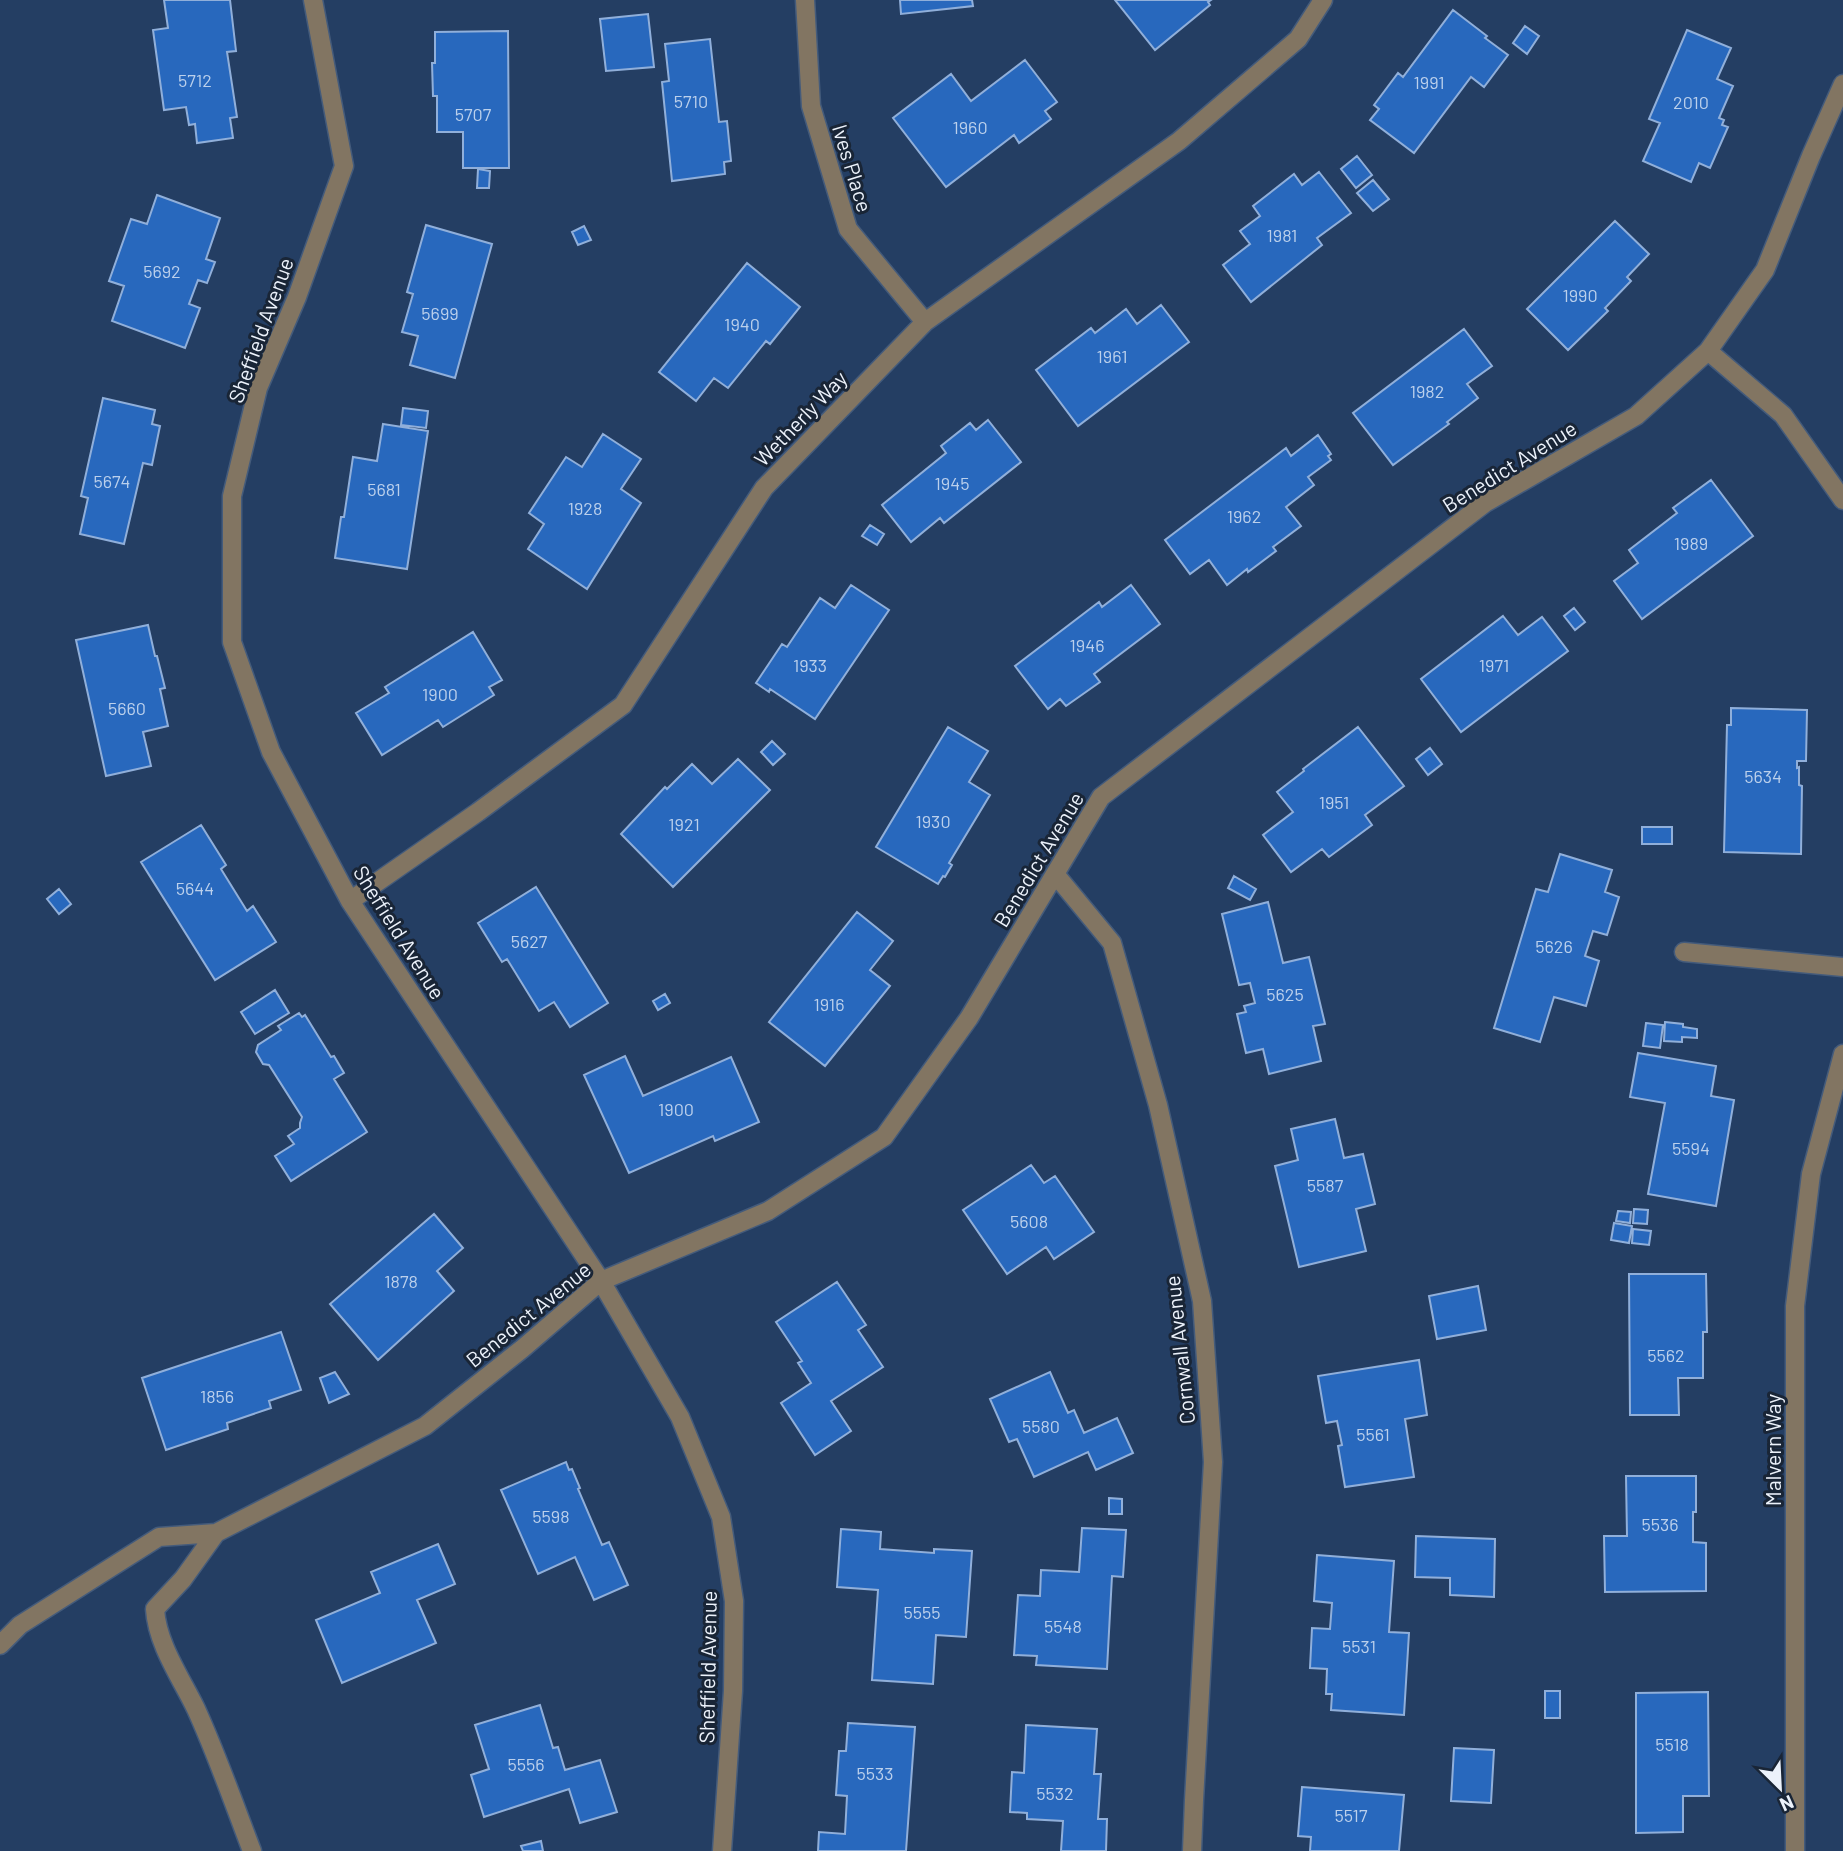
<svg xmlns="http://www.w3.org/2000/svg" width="1843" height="1851" font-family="Barlow,sans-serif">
  <rect width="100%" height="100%" fill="#243e63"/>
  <path fill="#2868bd" stroke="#90afda" stroke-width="2" d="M164,0H230L236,51L227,52L237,117L230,118L233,138L197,143L195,124L189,125L186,107L164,110L153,30L168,28Z
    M900,0H972L973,6L901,14Z
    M1115,0H1211L1208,2L1210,5L1155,50Z
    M1453,10L1487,36L1485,38L1508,55L1484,87L1471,77L1414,153L1370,120L1379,109L1374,105L1398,73L1403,77Z
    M648,14L654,67L606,71L600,19Z
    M1525,26L1539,36L1527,54L1513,43Z
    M1687,30L1731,48L1717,79L1733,86L1719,118L1724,120L1722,125L1728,127L1710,168L1699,163L1691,182L1643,161L1660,123L1649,119Z
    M508,31L509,168H463V132H437V96H433L432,63H435V32Z
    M710,39L719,122L727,121L731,161L724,162L725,174L672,181L662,82L669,81L665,44Z
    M1025,60L1057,102L1045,111L1051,119L1019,143L1014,135L946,187L893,118L951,74L971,101Z
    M1357,156L1372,175L1356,188L1341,169Z
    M478,169L490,171L489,188H477Z
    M1319,172L1351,213L1317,238L1322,245L1251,302L1223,265L1250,244L1240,231L1260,216L1253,206L1294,174L1302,185Z
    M1373,180L1389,199L1373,211L1357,193Z
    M157,195L220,218L206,259L215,262L207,283L198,280L189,304L200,308L185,348L112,321L124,286L109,281L131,219L147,224Z
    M1615,221L1649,254L1627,277L1631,281L1605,308L1608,311L1568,350L1527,309Z
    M426,225L492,244L455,378L410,365L418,336L402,332L413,294L407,292Z
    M584,226L591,240L578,245L572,232Z
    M747,263L800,307L770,344L766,341L728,388L714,378L696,401L659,372Z
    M1161,305L1189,342L1078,426L1036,370L1091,328L1095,333L1126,309L1137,324Z
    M1464,329L1492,366L1467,384L1478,398L1447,422L1449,424L1393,465L1353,413Z
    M103,398L155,410L152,424L160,426L152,465L143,463L124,544L80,534L88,498L81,496Z
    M403,408L428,411L426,428L401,425Z
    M988,420L1021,462L944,523L940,518L911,542L882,505L946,453L941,446L970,423L976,430Z
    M383,424L428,431L407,569L335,558L341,517H344L353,457L377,461Z
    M603,434L641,459L621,489L641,503L587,589L528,549L544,524L529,513L566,457L582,467Z
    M1318,435L1331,454L1328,456L1331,460L1308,477L1314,485L1286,507L1301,526L1273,547L1276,551L1248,572L1247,569L1227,585L1209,560L1190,574L1165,540L1286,448L1291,456Z
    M1711,480L1753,536L1642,619L1614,581L1638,563L1629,550L1677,513L1673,508Z
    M870,525L884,534L877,545L862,536Z
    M851,585L889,610L815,719L770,689L769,692L756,683L782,644L787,647L820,598L835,608Z
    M1131,585L1160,624L1094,674L1100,682L1066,706L1060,699L1048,709L1015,666L1099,602L1102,607Z
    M1574,608L1585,622L1575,630L1564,616Z
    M1503,616L1518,635L1542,617L1568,651L1461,732L1421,679Z
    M148,625L155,656H157L165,688L160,689L168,726L143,732L151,766L106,776L76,640Z
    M473,632L502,680L489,687L494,695L443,727L438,720L382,755L356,713L389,693L385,687Z
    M1731,708L1807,710L1806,761H1797V768L1799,767V785L1802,786L1801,854L1724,852L1727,725H1731Z
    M948,727L988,751L969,782L990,795L949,863L952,865L945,877L943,876L938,884L876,847Z
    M1358,727L1404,786L1365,815L1372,825L1329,857L1322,849L1291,872L1263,835L1293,812L1277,792L1304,771L1303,769Z
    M772,741L785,754L773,765L761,752Z
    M1430,748L1442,764L1428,775L1416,759Z
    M738,759L770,790L673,887L621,834L665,787L667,789L692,764L712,784Z
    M201,825L226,865L221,869L247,911L253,906L276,942L215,980L141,862Z
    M1642,827H1672V844H1642Z
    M1560,854L1612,870L1605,892L1619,897L1607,935L1593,931L1585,956L1599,961L1586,1006L1554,997L1540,1042L1494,1028L1536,889L1548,892Z
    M1234,876L1256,889L1250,900L1228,888Z
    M536,887L608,1003L570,1027L554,1002L539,1011L507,959L502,962L478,923Z
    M59,889L71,904L59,914L47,899Z
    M1268,902L1283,963L1309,957L1325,1024L1313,1026L1321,1061L1269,1074L1263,1049L1246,1053L1237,1014L1246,1012L1244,1006L1255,1003L1250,983L1239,985L1222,914Z
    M857,912L893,941L870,970L890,986L825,1066L769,1022Z
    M275,990L289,1013L255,1034L241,1012Z
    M665,994L670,1003L658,1010L653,1001Z
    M299,1013L302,1017L305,1015L331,1057L334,1056L344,1073L334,1079L367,1132L291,1181L275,1156L294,1144L288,1136L300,1128V1123L302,1117L269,1065L263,1064L256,1052L258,1045L281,1030L278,1026Z
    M1665,1022L1683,1024V1027L1697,1029V1038L1682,1037V1042L1664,1041Z
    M1646,1023L1663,1025L1660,1048L1643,1046Z
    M1638,1053L1716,1066L1711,1096L1734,1100L1716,1206L1648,1194L1665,1103L1630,1097Z
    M625,1056L643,1096L731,1057L759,1122L715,1141L713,1136L629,1173L584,1075Z
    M1335,1119L1344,1158L1363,1154L1375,1204L1356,1209L1366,1251L1299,1267L1275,1166L1298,1160L1291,1129Z
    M1031,1165L1044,1183L1055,1176L1094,1232L1054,1259L1046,1247L1007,1274L963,1210Z
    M1634,1209L1648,1210L1647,1224L1633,1223Z
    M1618,1211L1631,1212L1630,1223L1616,1221Z
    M434,1214L463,1248L437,1271L454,1291L378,1360L330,1304Z
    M1614,1223L1632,1226L1629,1243L1611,1240Z
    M1633,1229L1651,1231L1649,1245L1632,1243Z
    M1629,1274H1706L1707,1332H1703V1378H1678L1679,1415H1630Z
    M837,1282L866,1325L858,1330L883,1367L831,1401L851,1431L815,1455L781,1403L811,1383L798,1363L802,1361L776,1322Z
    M1478,1286L1486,1330L1437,1339L1429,1296Z
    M281,1332L301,1390L269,1401L271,1408L227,1423L228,1429L166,1450L142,1378Z
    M1419,1360L1427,1415L1405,1419L1414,1477L1345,1487L1338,1446L1342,1445L1337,1421L1326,1423L1318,1376Z
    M335,1372L349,1394L329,1403L320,1378Z
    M1050,1372L1068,1413L1074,1410L1084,1433L1117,1418L1133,1453L1096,1470L1088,1452L1034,1477L1017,1439L1009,1442L990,1399Z
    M566,1462L569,1470L572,1469L580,1488L578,1489L602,1545L609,1542L628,1585L594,1600L575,1557L538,1574L501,1490Z
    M1626,1476H1696V1512H1693V1542L1706,1543V1591L1605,1592L1604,1536H1627Z
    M1109,1498L1122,1499V1514H1109Z
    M1082,1528L1126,1530L1123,1577L1112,1576L1107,1669L1036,1665L1037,1656L1014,1655L1018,1595L1040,1596L1041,1570L1079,1572Z
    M841,1529L881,1532L880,1549L934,1553V1549L972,1551L966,1637L936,1635L933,1684L872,1680L878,1590L837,1587Z
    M1416,1536L1495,1539L1494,1597L1450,1595V1578L1415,1577Z
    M438,1544L455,1584L417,1600L436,1643L342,1683L316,1620L380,1593L371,1572Z
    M1317,1555L1394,1561L1389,1632L1409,1633L1404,1715L1331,1710L1332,1694H1326L1327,1669L1310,1668L1312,1628L1330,1629L1332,1603L1314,1601Z
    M1545,1691H1560V1718H1545Z
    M1708,1692L1709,1796H1683V1832L1636,1833V1693Z
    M540,1705L553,1748L558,1747L565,1770L600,1760L617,1812L580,1823L569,1789L484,1817L471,1775L489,1769L475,1725Z
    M848,1723L915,1727L906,1851H818L819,1832L845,1834L847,1796L836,1795L839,1751H846Z
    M1026,1725L1097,1729L1094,1774H1101L1098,1819H1107L1106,1851H1061L1063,1821L1027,1819V1813L1010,1812L1012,1772L1024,1773Z
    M1454,1748L1494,1750L1491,1803L1451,1801Z
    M1302,1787L1404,1795L1399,1851H1310L1311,1837L1298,1836Z
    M541,1841L543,1851H523L521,1846Z"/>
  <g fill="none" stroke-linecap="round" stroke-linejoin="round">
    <g stroke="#445b7b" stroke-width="21">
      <path id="minor" d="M313,0L344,166L297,297L258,388L232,496V642L271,752L350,901L601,1281L680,1417L721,1517L734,1601L733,1691L722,1851
        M805,0L811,106L848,229L925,322
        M1708,351L1783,415L1843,500
        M1055,874L1112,943L1158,1105L1202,1301L1213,1462L1194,1800L1192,1851
        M350,901L478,812L623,705L764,488L925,322L1179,141L1298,39L1323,0
        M1684,952L1843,967
        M216,1533L183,1579L155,1609C157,1644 181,1678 196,1709C217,1755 234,1804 252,1851
        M0,1645L20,1625L159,1537L216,1533L425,1426L522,1349L601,1281L768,1211L884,1137L969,1018L1101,797L1485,503L1636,416L1708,351L1765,270L1811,156L1843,84
        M1795,1851V1306L1811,1174L1843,1054"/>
    </g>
    <use href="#minor" stroke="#827562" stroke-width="18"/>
  </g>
  <g text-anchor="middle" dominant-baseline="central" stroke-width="6" stroke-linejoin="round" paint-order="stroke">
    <g font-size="18" fill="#bbd0ec">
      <text x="195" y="80">5712</text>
      <text x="1429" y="82">1991</text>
      <text x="691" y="101">5710</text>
      <text x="1691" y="102">2010</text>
      <text x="473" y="114">5707</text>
      <text x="970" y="127">1960</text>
      <text x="1282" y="235">1981</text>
      <text x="162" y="271">5692</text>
      <text x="1580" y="295">1990</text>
      <text x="440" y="313">5699</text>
      <text x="742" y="324">1940</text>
      <text x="1112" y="356">1961</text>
      <text x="1427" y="391">1982</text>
      <text x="112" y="481">5674</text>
      <text x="952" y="483">1945</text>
      <text x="384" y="489">5681</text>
      <text x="585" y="508">1928</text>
      <text x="1244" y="516">1962</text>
      <text x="1691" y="543">1989</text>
      <text x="1087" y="645">1946</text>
      <text x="810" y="665">1933</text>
      <text x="1494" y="665">1971</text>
      <text x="440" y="694">1900</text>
      <text x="127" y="708">5660</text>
      <text x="1763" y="776">5634</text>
      <text x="1334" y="802">1951</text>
      <text x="933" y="821">1930</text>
      <text x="684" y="824">1921</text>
      <text x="195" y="888">5644</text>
      <text x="529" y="941">5627</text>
      <text x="1554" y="946">5626</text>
      <text x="1285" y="994">5625</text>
      <text x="829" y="1004">1916</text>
      <text x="676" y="1109">1900</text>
      <text x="1691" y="1148">5594</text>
      <text x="1325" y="1185">5587</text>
      <text x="1029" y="1221">5608</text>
      <text x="401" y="1281">1878</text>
      <text x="1666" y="1355">5562</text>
      <text x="217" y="1396">1856</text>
      <text x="1041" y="1426">5580</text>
      <text x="1373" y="1434">5561</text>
      <text x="551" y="1516">5598</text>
      <text x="1660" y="1524">5536</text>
      <text x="922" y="1612">5555</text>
      <text x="1063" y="1626">5548</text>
      <text x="1359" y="1646">5531</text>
      <text x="1672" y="1744">5518</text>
      <text x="526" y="1764">5556</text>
      <text x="875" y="1773">5533</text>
      <text x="1055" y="1793">5532</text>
      <text x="1351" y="1815">5517</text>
    </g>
    <g font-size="21" fill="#ecf2fb" stroke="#192536">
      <text transform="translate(853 168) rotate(73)">Ives Place</text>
      <text transform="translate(260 330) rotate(-70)">Sheffield Avenue</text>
      <text transform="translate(800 418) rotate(-46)">Wetherly Way</text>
      <text transform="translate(1509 466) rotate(-32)">Benedict Avenue</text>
      <text transform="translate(1038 859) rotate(-59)">Benedict Avenue</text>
      <text transform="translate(400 932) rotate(58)">Sheffield Avenue</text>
      <text transform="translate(528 1314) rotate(-39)">Benedict Avenue</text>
      <text transform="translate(1179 1350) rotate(-96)">Cornwall Avenue</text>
      <text transform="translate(1772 1450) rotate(-90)">Malvern Way</text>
      <text transform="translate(707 1667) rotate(-89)">Sheffield Avenue</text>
    </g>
  </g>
  <g transform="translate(1780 1788) rotate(156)" stroke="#192536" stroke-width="5" paint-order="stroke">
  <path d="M0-5L12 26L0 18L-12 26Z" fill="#ecf2fb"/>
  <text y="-10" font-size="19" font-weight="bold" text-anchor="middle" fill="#ecf2fb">N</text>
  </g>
</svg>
